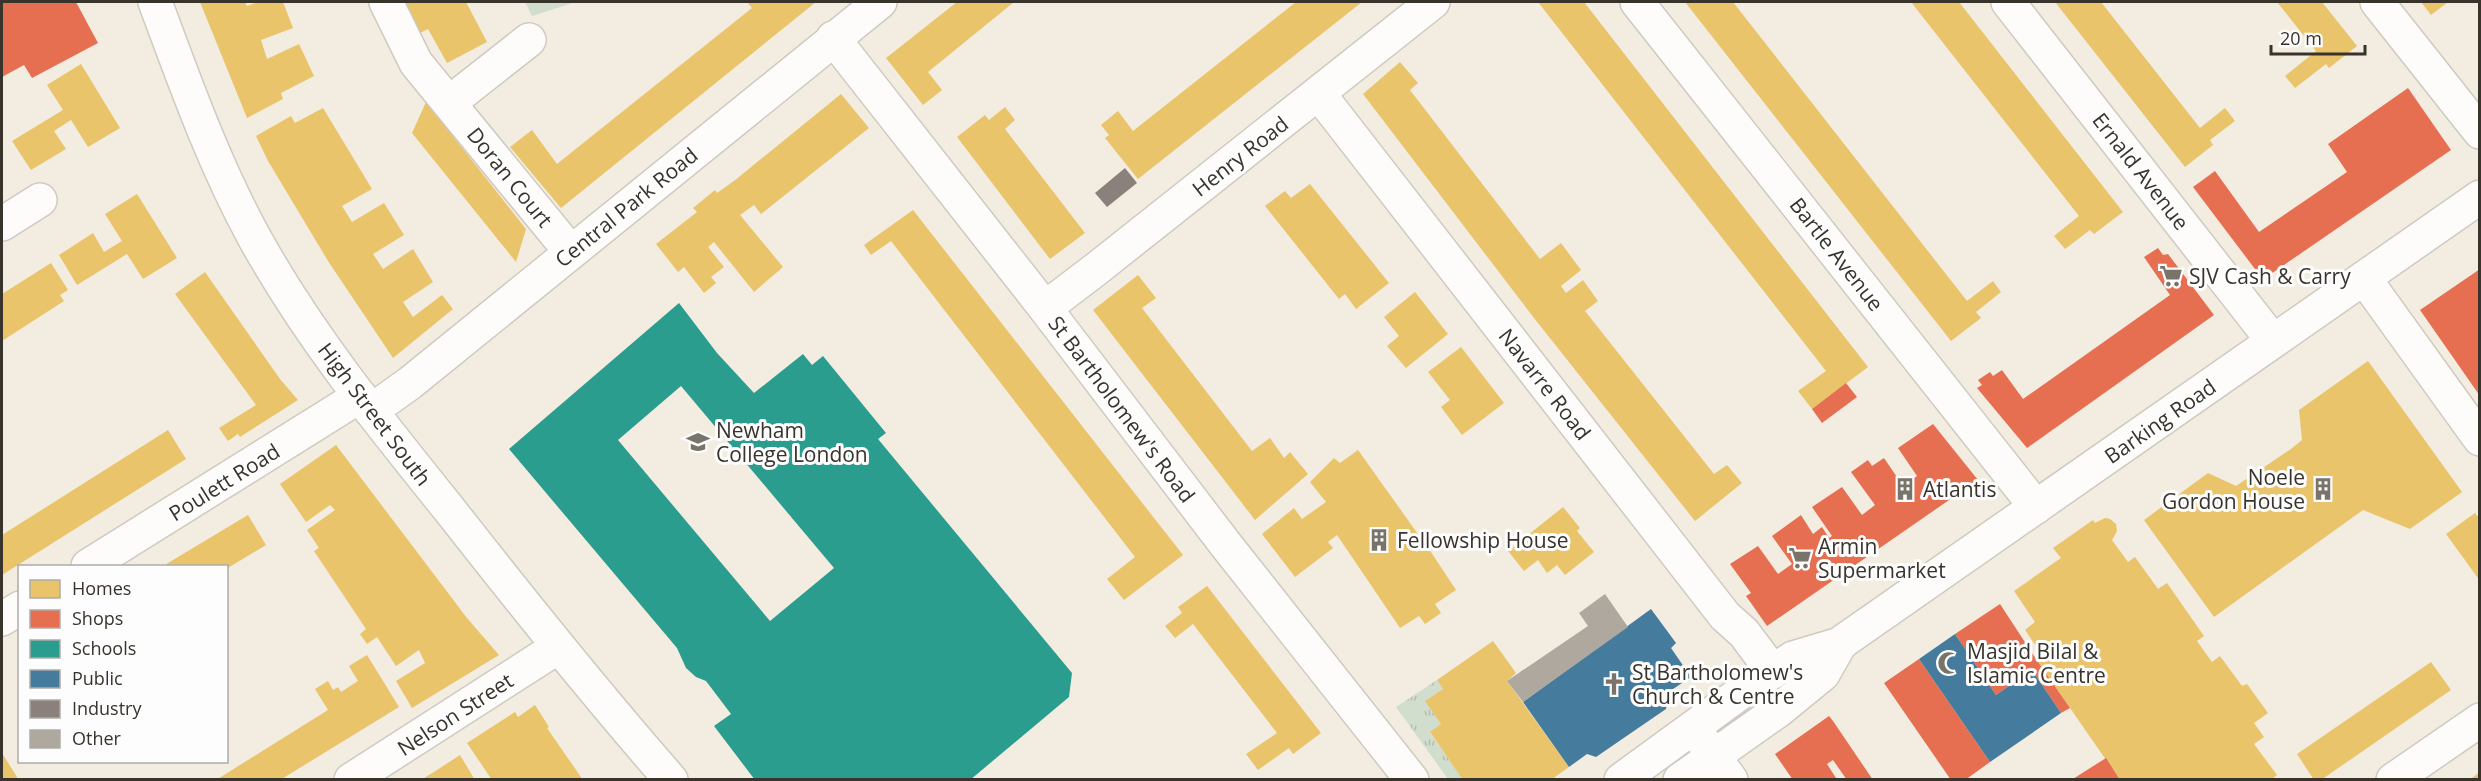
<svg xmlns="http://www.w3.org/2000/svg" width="2481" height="781" font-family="'Open Sans',sans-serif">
  <defs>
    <pattern id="grass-tufts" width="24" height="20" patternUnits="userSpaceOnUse" patternTransform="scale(1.5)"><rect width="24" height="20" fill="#d1ddcd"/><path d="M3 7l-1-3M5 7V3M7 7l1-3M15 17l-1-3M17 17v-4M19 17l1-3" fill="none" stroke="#b4beb0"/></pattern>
  </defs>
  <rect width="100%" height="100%" fill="#f3ece0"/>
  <path fill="url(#grass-tufts)" d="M1437,680L1443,689L1426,701L1441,724L1430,733L1463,779H1448L1396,707Z"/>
  <path fill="#d1ddcd" d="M525,2H576L532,16Z"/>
  <path fill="#e9c46a" d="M200,2H245L247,6L258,2H283L293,28L261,40L267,59L299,44L314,76L281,93L283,99L247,118Z
    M403,2H466L487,42L447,63L428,29L420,33Z
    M747,2H816L561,208L510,147L532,130L557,164L752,8Z
    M957,2H1014L928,72L942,90L923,105L886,58Z
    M1296,2H1362L1138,179L1105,138L1109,135L1101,125L1118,111L1133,131Z
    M1538,2H1584L1868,367L1812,409L1798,391L1826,371Z
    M1685,2H1733L1967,301L1993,281L2001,292L1976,312L1981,318L1951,341Z
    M1911,2H1959L2123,212L2094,234L2090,230L2065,249L2054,236L2079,216Z
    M2055,2H2101L2200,128L2225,108L2235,121L2210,140L2213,145L2185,167Z
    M2277,2H2322L2357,46L2329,68L2326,64L2295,88L2285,76L2316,51Z
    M2421,2H2448L2431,15Z
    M1400,62L1418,83L1410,90L1540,259L1561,243L1581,270L1561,286L1566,293L1583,280L1598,301L1585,311L1714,474L1727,465L1742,483L1695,521L1534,318L1363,94Z
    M81,64L120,128L88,147L71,120L54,131L66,149L31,170L12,141L63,110L47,85Z
    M841,94L869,128L761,214L754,205L740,215L783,267L754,292L714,242L708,247L724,267L711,277L716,283L704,293L684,267L678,272L656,244L697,212L693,208L715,190L717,193L734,181Z
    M426,102L526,229L516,262L412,133Z
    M1005,107L1015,120L1005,129L1085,233L1050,259L957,137L985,115L989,120Z
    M323,108L372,189L342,206L352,222L384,203L404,235L373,254L383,269L413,249L433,282L403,302L413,317L442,295L453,309L393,358L328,261L268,161L256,136L291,116L295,123Z
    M1310,184L1389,283L1356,309L1345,294L1339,299L1265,206L1285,191L1291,198Z
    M137,194L177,258L143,279L127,254L77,285L59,255L93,233L104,252L122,241L105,214Z
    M913,210L1183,555L1124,600L1107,579L1135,557L891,241L871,255L864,245Z
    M51,263L68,290L60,295L64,301L2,341V294Z
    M205,272L280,379L298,400L240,437L238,434L228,441L219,428L256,405L175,294Z
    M1138,275L1156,298L1142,308L1252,451L1270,438L1284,458L1290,452L1308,474L1255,520L1093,310Z
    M1415,292L1448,334L1406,368L1387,346L1399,336L1384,317Z
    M1461,347L1504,403L1462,435L1441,407L1450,400L1428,372Z
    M2368,361L2462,492L2410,529L2363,510L2214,617L2144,520L2208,473L2236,486L2291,449L2302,440L2299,410Z
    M168,430L186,459L2,575V535Z
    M336,445L467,618L499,655L412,708L396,681L425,663L419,650L396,666L377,637L367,644L360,634L366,629L314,551L319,548L307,530L335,510L330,505L306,522L280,484Z
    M1358,450L1420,537L1411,544L1417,552L1427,546L1456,590L1435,604L1441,613L1425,624L1419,616L1400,628L1337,535L1328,542L1333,548L1295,577L1262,534L1294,508L1302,519L1326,502L1310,482L1334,458L1340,463Z
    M1563,507L1580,528L1577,531L1594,552L1565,575L1557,565L1547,573L1538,560L1524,571L1508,551Z
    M2475,513L2480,519V581L2446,534Z
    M248,515L266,545L226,569V566H163Z
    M2105,518L2110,519L2116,524L2117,531L2112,540L2128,562L2135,557L2158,589L2167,583L2204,636L2197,641L2212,662L2220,656L2242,686L2247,684L2268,713L2254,723L2264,737L2254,744L2277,775L2271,780H2120L2036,659L2042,655L2025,630L2035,622L2014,591L2061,558L2053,548L2093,520L2095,523Z
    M1207,586L1321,733L1293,754L1289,748L1258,770L1246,754L1277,733L1193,624L1175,638L1165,626L1182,613L1178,607Z
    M1493,641L1516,673L1507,681L1569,767L1551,780H1463L1430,732L1441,724L1425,701L1443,689L1437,680Z
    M367,655L399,707L280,780H216L328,710L315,689L328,681L333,690L338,687L341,692L358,681L349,666Z
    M2431,662L2451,690L2321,780H2314L2297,754Z
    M535,705L549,727L547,728L583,780H492L467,743L515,712L518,717Z
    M2,753L17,777L18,780H2Z
    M460,755L475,780H421L437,770Z
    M2480,772V780H2469Z"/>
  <path fill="#e76f51" d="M2,2H76L98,43L32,78L24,65L2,77Z
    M2408,88L2451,150L2268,276L2261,277L2193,187L2215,171L2259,232L2347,172L2328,144Z
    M2158,248L2163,255L2168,254L2214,315L2027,448L1977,388L1982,385L1978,380L1990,372L1993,376L2002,370L2023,399L2170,295L2144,257Z
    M2480,269V396L2420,310Z
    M1846,383L1857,397L1822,423L1812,409Z
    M1933,424L1978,480L1767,626L1746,596L1751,593L1730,564L1758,546L1778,574L1792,564L1772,536L1801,515L1813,534L1822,527L1829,538L1832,536L1812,507L1842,487L1862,515L1875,505L1851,472L1868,460L1872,466L1884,458L1903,486L1917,476L1898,448Z
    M2000,604L2036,659L2070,708L2061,713L2032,670L1996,695L1955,634Z
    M1919,659L1990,762L1965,780H1951L1884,683Z
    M1829,716L1833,721L1873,780H1847L1833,760L1827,764L1836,778L1833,780H1793L1775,754Z
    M2106,758L2120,780H2072L2076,777Z"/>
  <path fill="#2a9d8f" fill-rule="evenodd" d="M679,303L717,353L754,393L803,354L812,365L823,356L886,433L878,439L1072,673L1069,697L970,780H755L714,726L731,714L706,681L696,677L686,668L677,648L509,449ZM681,386L834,568L770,621L618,440Z"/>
  <path fill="#457b9d" d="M1651,609L1676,643L1671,648L1691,677L1670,691L1666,709L1596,757L1587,754L1569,767L1523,702Z
    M1955,634L1996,695L2032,670L2061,713L1990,762L1919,659Z"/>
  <path fill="#8a817c" d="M1125,168L1137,183L1107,207L1095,193Z"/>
  <path fill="#aea89f" d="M1605,594L1628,627L1523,702L1507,681L1588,626L1579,613Z"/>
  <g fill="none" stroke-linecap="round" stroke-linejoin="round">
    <g stroke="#cfcac1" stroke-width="36">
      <path id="minor" d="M386,2L416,63L570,251
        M1637,2L2036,507
        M2008,2L2273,341
        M2377,2L2480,132
        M833,38L1045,308L1226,545L1412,780
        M1319,94L1725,616L1744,633L1773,672
        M449,103L529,40
        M2,224L40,200
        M2364,278L2480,439
        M1045,308L1095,270L1433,2
        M371,411L410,383L880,2
        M88,566L360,396
        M2,619L20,608
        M351,780L558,647
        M2393,780L2480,720"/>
    </g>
    <g stroke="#cfcac1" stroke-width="36">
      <path id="major" d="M155,2C185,82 213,162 254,237C308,335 379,422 449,509C521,601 594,692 671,780
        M1700,737L1731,780
        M1621,780L1743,691L1793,658L1840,644
        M1680,780L1779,710L1823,674L1840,644L1845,640L2480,197"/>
    </g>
    <use href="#minor" stroke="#fdfcfa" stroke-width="33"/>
    <use href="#major" stroke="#fdfcfa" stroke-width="33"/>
  </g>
  <defs>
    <g id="supermarket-bare" transform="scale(1.8)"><path d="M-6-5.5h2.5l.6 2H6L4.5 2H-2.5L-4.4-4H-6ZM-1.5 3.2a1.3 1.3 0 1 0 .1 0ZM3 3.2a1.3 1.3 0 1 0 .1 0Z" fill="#79746a" stroke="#fdfdfd" stroke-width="2.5" paint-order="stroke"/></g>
    <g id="university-bare" transform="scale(1.8)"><path d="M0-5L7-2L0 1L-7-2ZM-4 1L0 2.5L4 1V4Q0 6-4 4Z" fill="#79746a" stroke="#fdfdfd" stroke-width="2.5" paint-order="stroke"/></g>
    <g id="building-bare" transform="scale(1.8)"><path d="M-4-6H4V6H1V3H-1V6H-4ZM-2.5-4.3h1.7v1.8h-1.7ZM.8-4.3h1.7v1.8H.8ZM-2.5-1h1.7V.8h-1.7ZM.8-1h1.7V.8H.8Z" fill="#79746a" stroke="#fdfdfd" stroke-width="2.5" paint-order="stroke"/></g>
    <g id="mosque-bare" transform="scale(1.8)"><path d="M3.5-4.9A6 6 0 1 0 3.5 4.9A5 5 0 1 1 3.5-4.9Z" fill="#79746a" stroke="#fdfdfd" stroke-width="2.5" paint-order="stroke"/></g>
    <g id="church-bare" transform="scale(1.8)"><path d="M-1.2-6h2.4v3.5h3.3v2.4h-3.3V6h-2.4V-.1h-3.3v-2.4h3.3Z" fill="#79746a" stroke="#fdfdfd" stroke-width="2.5" paint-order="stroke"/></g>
  </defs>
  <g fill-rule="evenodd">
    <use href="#supermarket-bare" x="2171" y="276"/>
    <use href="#university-bare" x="698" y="442"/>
    <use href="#building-bare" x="1905" y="489"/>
    <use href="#building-bare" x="2323" y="489"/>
    <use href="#building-bare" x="1379" y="540"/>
    <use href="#supermarket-bare" x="1800" y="558"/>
    <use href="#mosque-bare" x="1949" y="663"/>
    <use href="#church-bare" x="1614" y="684"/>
  </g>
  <g text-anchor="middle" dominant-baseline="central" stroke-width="6" stroke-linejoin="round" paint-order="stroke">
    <g font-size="21" fill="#38332b" stroke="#fdfdfd">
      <text transform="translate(1240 156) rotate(-38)">Henry Road</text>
      <text transform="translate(2141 171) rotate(52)">Ernald Avenue</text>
      <text transform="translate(510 177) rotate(51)">Doran Court</text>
      <text transform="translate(626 207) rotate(-39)">Central Park Road</text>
      <text transform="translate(1837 254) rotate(52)">Bartle Avenue</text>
      <text transform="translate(1545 384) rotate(52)">Navarre Road</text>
      <text transform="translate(1122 409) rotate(53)">St Bartholomew's Road</text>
      <text transform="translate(375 414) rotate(53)">High Street South</text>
      <text transform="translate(2160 421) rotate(-35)">Barking Road</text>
      <text transform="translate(224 482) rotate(-32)">Poulett Road</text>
      <text transform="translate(455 714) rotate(-33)">Nelson Street</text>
    </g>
    <g font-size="21" fill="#38332b" stroke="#fdfdfd" text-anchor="start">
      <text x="2189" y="276">SJV Cash &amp; Carry</text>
      <text x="716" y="430">Newham<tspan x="716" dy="24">College London</tspan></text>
      <text x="2305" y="477" text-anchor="end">Noele<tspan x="2305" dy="24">Gordon House</tspan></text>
      <text x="1923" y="489">Atlantis</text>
      <text x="1397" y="540">Fellowship House</text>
      <text x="1818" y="546">Armin<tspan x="1818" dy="24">Supermarket</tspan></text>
      <text x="1967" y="651">Masjid Bilal &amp;<tspan x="1967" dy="24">Islamic Centre</tspan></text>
      <text x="1632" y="672">St Bartholomew's<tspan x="1632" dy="24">Church &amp; Centre</tspan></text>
    </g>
  </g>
  <rect width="2481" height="781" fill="none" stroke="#38332b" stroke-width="6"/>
  <rect x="18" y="565" width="210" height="198" fill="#fdfdfd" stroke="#aeaca9" stroke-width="1.5"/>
  <rect x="30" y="580" width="30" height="18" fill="#e9c46a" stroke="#aeaca9" stroke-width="1.5"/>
  <text x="72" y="595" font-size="18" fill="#38332b">Homes</text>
  <rect x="30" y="610" width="30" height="18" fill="#e76f51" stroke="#aeaca9" stroke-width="1.5"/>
  <text x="72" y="625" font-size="18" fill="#38332b">Shops</text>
  <rect x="30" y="640" width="30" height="18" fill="#2a9d8f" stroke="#aeaca9" stroke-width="1.5"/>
  <text x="72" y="655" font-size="18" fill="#38332b">Schools</text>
  <rect x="30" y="670" width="30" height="18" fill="#457b9d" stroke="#aeaca9" stroke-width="1.5"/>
  <text x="72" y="685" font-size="18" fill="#38332b">Public</text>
  <rect x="30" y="700" width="30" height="18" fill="#8a817c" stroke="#aeaca9" stroke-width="1.5"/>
  <text x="72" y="715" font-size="18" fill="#38332b">Industry</text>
  <rect x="30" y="730" width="30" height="18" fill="#aea89f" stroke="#aeaca9" stroke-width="1.5"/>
  <text x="72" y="745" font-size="18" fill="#38332b">Other</text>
  <path d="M2271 45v9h94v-9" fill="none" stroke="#38332b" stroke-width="3"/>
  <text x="2280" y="45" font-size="18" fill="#38332b" stroke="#fdfdfd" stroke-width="4.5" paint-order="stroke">20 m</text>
</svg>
